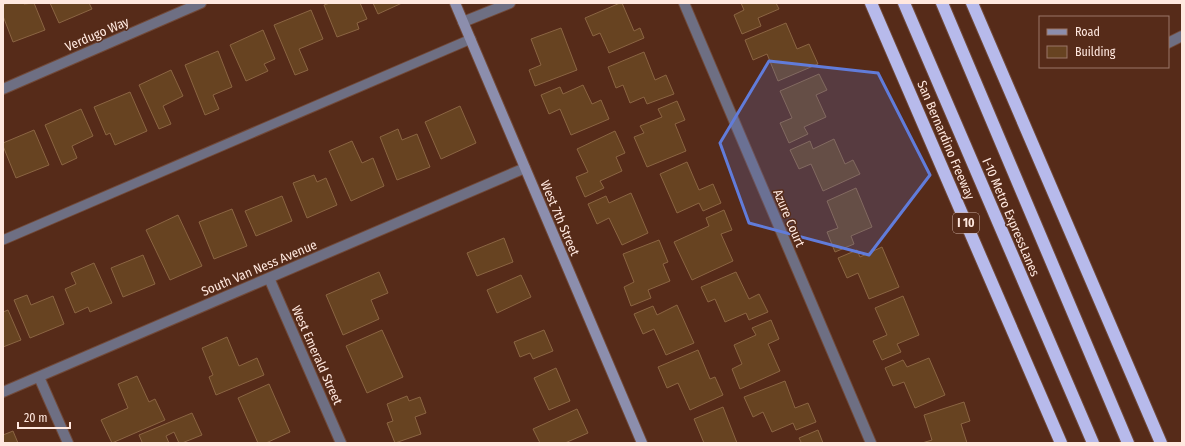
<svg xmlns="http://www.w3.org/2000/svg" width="1185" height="446" font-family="'Fira Sans Condensed',sans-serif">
  <rect width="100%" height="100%" fill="#562b19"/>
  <path fill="#674321" stroke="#8b6543" d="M7,3H24V4L34,3L45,30L13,42L3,16V5Z
    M50,3H89L92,9L59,23Z
    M330,3H360L367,19L357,23L359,29L337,37L324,5Z
    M373,3H402L378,14Z
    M620,3H622L634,31L640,28L644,38L609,53L600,33L593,36L585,18Z
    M741,3H776L779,9L758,18L761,26L742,34L734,15L744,10Z
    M311,10L323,39L299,49L308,70L295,75L274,25Z
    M786,23L797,49L809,44L818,64L778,81L767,54L753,60L745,40Z
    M561,28L577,70L535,86L529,70L541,65L531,39Z
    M263,30L275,59L264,64L268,71L246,81L230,45Z
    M218,51L232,87L213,95L219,109L205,115L185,65Z
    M644,52L655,80L666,75L674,94L647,104L644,97L630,103L623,85L616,88L608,67Z
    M171,70L183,96L163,106L171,124L159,129L139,85Z
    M819,74L827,90L816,95L826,117L804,127L808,134L789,143L780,123L792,118L780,91Z
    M583,85L592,104L601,100L609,119L571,135L560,109L549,114L541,95L560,87L563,94Z
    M130,92L147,131L115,145L110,133L106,135L94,107Z
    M677,101L685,120L675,124L686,151L647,167L634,137L644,133L640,126L662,117L658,109Z
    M460,106L476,143L441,159L425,122Z
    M81,109L93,136L72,146L77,158L62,165L45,125Z
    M398,129L402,140L417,134L430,167L397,180L380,137Z
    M34,130L49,165L16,178L3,146V143Z
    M615,131L625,153L616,157L622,171L600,181L604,188L585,197L576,177L588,172L577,149Z
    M834,139L845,164L853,160L860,174L823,191L811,164L799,169L790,150L810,141L813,149Z
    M352,141L362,163L373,158L384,186L351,201L329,151Z
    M687,162L699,190L713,184L721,203L703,211L699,203L677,213L660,174Z
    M314,175L317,182L326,178L337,205L307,218L293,183Z
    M856,188L872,227L851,236L854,244L835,252L827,232L838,228L827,201Z
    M631,193L648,233L622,245L609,218L597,224L588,204L606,196L609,203Z
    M282,196L292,221L256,236L245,211Z
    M232,209L247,246L214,259L199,222Z
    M724,210L732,230L721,234L733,261L692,280L674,242L709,226L706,218Z
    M178,215L202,266L170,280L146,230Z
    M504,238L513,262L477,276L467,253Z
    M659,240L668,262L663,264L670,281L648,290L651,298L631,306L624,287L634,282L623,254Z
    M882,247L899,287L869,299L858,273L847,278L838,258L857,250L860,257Z
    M143,255L155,284L123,297L111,268Z
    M94,263L112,303L90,312L88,307L75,313L65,289L76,284L71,273Z
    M379,272L388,293L371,300L379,319L343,335L326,295Z
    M736,272L749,299L759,294L768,312L749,320L746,313L725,322L715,299L708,302L701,287Z
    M521,275L531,297L497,313L487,290Z
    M27,295L31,305L53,296L64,324L30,338L14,300Z
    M903,296L919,335L897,344L901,352L882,360L873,341L887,335L875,308Z
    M677,305L694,343L666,355L654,329L643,334L634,314L653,306L657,315Z
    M8,310L21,340L3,347V312Z
    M771,320L779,339L768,344L780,371L740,389L732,369L742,364L734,345L756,335L752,328Z
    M382,330L403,377L367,393L346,346Z
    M544,330L553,351L533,359L530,353L520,357L514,342Z
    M227,337L239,366L257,358L264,375L216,395L209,377L213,375L202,348Z
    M698,350L710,379L715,377L723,395L690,410L678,383L667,388L658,367Z
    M929,358L945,395L915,408L904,382L893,386L885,368L903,360L907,367Z
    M556,368L570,401L549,410L534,378Z
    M137,376L149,402L155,399L165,420L112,443L101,420L128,408L118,384Z
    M785,381L795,408L808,403L816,422L796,430L793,423L772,432L763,412L753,417L744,397Z
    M269,384L290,432L266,443H258L238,398Z
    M407,396L409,401L420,397L426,413L415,417L421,434L395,443L387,423L393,421L387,404Z
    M964,402L970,421L961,424L967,443H922L932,440L924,415Z
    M723,407L737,443H704L694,419Z
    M577,409L588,433L565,443H540L533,429Z
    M192,413L202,435L182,443H179L174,432L166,436L169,443H141L142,442L139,435Z
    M818,430L823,443H800L801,442L799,438Z
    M13,431L18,443H3V435Z"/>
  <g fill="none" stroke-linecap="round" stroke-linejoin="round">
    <g stroke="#714939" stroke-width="11">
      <path id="lane" d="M3,240L471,39"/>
    </g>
    <g stroke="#714939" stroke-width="12">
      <path id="street" d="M684,3L871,443
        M463,22L510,3
        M1168,43L1182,36
        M3,89L201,3
        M269,278L341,443
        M39,377L68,443
        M3,392L525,168"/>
    </g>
    <g stroke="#714939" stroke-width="12">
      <path id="secondary" d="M455,3L642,443"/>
    </g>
    <g stroke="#714939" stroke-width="14">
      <path id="highway" d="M871,3L1061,443
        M904,3L1093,443
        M942,3L1128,443
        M972,3L1161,443"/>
    </g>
    <use href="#lane" stroke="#6e6f83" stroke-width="9"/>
    <use href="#street" stroke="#6e6f83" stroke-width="10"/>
    <use href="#secondary" stroke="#8c8ead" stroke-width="10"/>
    <use href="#highway" stroke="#b7baeb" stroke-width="12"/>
  </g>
  <path fill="#617cda" fill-opacity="0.2" stroke="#617cda" stroke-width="3" stroke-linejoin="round" d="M769,61L878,73L930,175L869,255L749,223L720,143Z"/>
  <g text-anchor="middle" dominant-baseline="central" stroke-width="3" stroke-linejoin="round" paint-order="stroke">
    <rect fill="#562b19" stroke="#ccafa4" stroke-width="1" x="953" y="213" width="26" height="20" rx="3"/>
    <g font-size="12" font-weight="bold" fill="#ffe8df">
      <text x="966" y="223">I 10</text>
    </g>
    <g font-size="13" fill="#ffe8df" stroke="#562b19">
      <text transform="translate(97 34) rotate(-23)">Verdugo Way</text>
      <text transform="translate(946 140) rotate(67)">San Bernardino Freeway</text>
      <text transform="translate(1011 217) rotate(67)">I-10 Metro ExpressLanes</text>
      <text transform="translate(560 218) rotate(67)">West 7th Street</text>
      <text transform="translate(789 218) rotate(67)">Azure Court</text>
      <text transform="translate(259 268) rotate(-23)">South Van Ness Avenue</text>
      <text transform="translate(317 355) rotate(66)">West Emerald Street</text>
    </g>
  </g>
  <rect width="1185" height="446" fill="none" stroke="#ffe8df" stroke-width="8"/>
  <rect x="1039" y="16" width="130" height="52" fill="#562b19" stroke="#9a7768"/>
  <rect x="1047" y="29" width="20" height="6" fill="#8c8ead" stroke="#9a7768"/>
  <text x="1075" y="36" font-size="12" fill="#ffe8df">Road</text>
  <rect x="1047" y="46" width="20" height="12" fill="#674321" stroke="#9a7768"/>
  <text x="1075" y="56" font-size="12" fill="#ffe8df">Building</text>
  <path d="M18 422v6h52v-6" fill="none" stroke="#ffe8df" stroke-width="2"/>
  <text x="24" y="422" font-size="12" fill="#ffe8df" stroke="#562b19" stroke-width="3" paint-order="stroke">20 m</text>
</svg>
